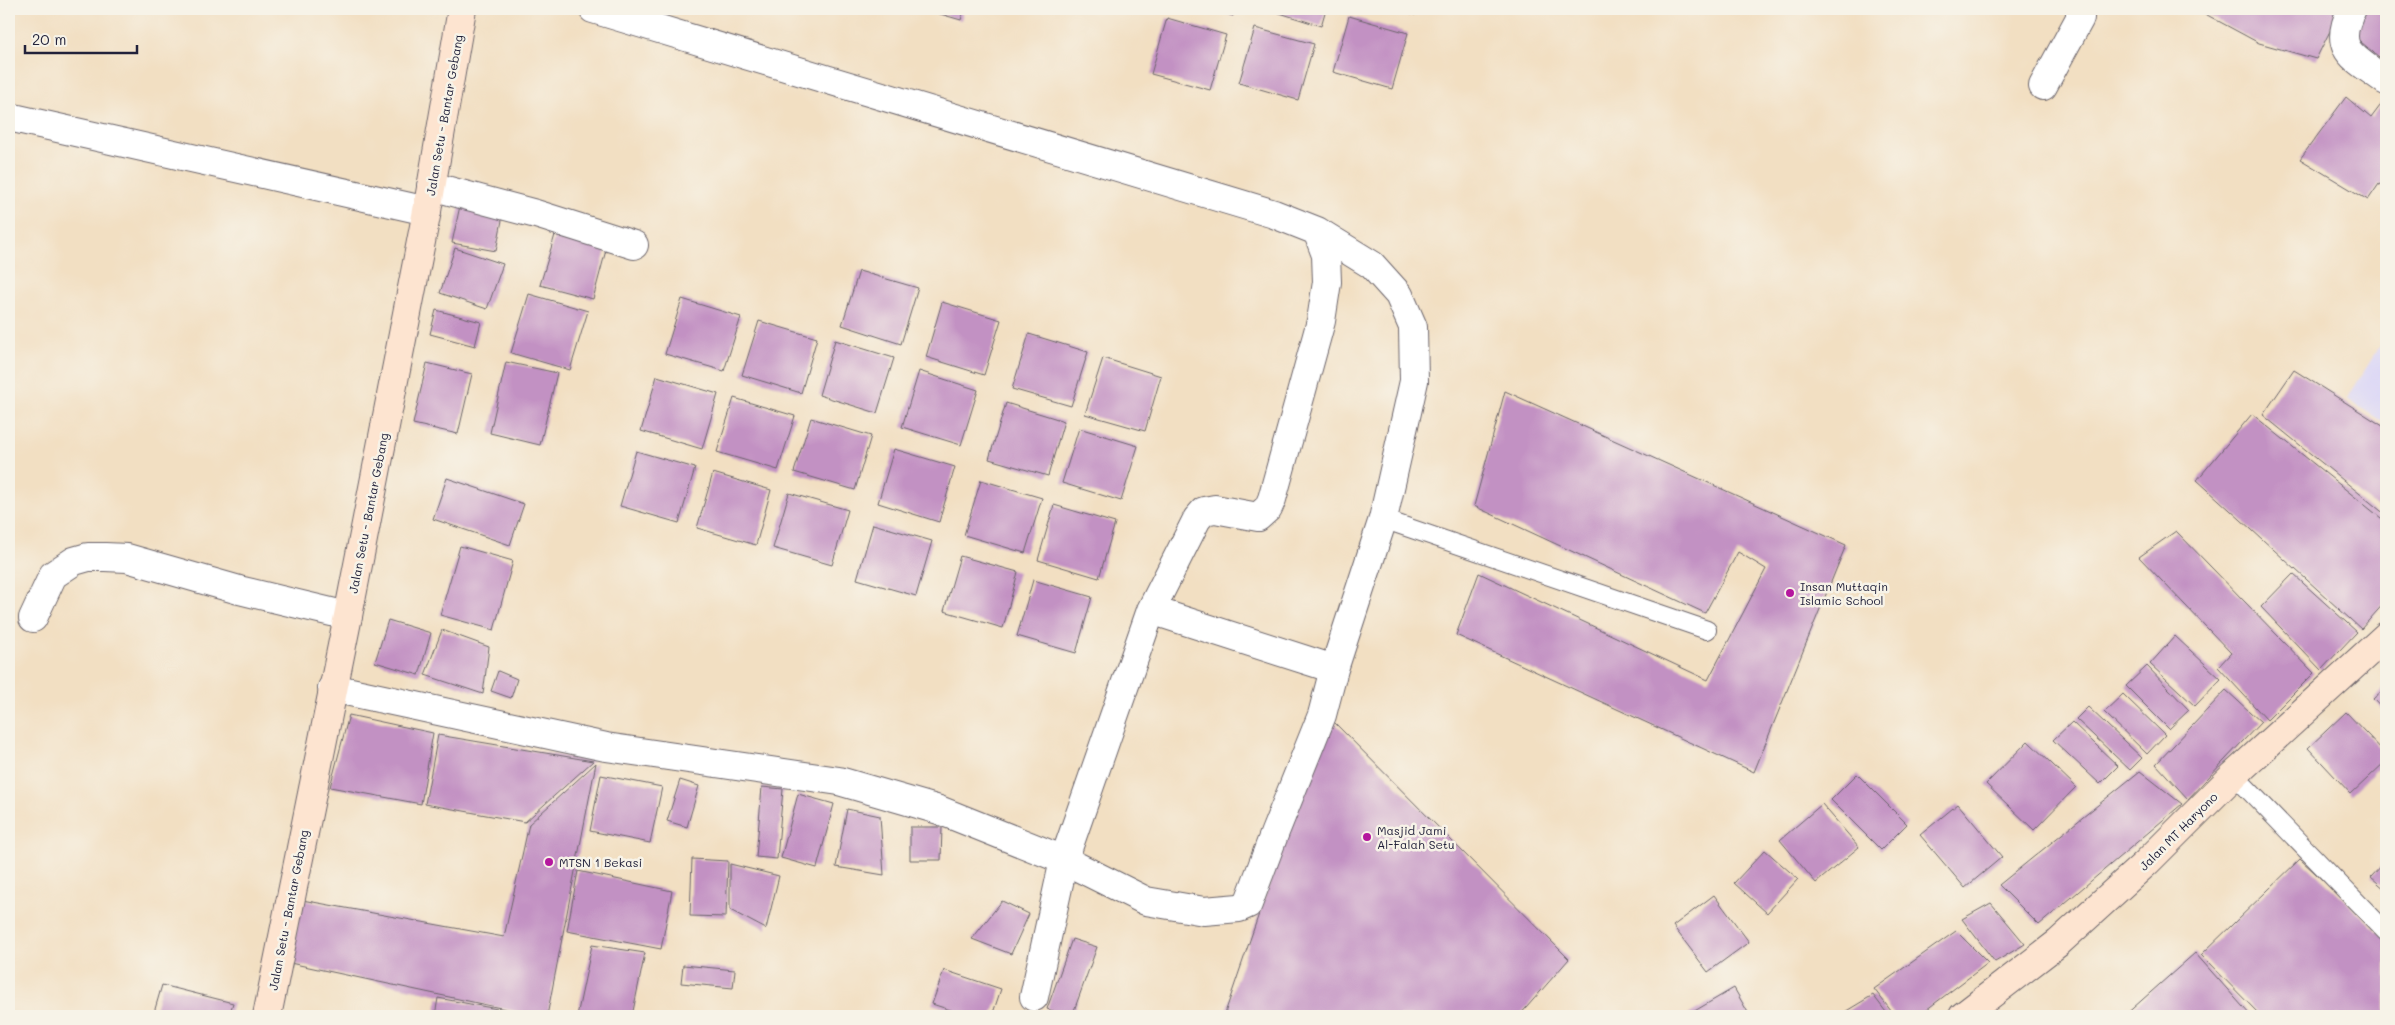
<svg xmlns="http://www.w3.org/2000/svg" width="2395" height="1025" font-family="Mali,sans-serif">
  <rect width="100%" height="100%" fill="#f7f3e8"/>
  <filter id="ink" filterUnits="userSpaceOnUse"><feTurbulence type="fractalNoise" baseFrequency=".02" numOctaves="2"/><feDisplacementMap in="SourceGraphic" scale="10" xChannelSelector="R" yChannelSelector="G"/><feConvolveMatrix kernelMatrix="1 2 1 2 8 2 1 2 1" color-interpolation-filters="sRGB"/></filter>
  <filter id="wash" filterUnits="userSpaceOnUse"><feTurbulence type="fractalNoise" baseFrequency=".0096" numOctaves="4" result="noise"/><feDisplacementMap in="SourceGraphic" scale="20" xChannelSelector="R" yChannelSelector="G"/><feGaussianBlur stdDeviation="1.12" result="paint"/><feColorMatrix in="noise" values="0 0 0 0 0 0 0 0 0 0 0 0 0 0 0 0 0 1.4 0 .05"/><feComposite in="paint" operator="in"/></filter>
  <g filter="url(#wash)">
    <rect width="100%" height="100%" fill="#f2dfc2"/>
    <path fill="#dad6f7" d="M2386,336V424L2347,399Z"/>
    <g id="blocks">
      <path fill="#c291c3" d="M923,9H964L961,20Z
        M1211,9H1235L1233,16Z
        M1267,9H1326L1321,26Z
        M1398,9H1417L1415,15Z
        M2196,9H2341L2316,59L2259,43Z
        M2364,9H2386V46L2379,57L2350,33Z
        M1349,16L1408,33L1392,89L1333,72Z
        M1167,18L1226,35L1210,90L1151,74Z
        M1255,28L1314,44L1298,100L1239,83Z
        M2346,97L2371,118L2383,102L2386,105V187L2379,184L2368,200L2300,159Z
        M461,201L504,210L496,251L452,243Z
        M555,235L606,250L593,299L540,285Z
        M455,248L503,264L487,309L440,293Z
        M859,271L918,288L901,344L842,325Z
        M529,294L588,311L570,370L511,353Z
        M682,299L741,317L724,371L665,354Z
        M942,302L1001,320L984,375L926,357Z
        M436,310L481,322L475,346L430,334Z
        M759,321L817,338L801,393L742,375Z
        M1029,334L1088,352L1071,406L1012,389Z
        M835,340L894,358L877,413L819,395Z
        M1103,358L1161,376L1145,431L1085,414Z
        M506,362L557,373L540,445L490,433Z
        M427,363L472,374L458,434L413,424Z
        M2294,370L2386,428V515L2263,415Z
        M919,371L978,390L961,445L902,427Z
        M657,376L718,394L702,449L641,431Z
        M1505,391L1846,545L1754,772L1456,635L1479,573L1708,680L1766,569L1738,552L1705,613L1474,506Z
        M734,398L795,416L778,470L717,452Z
        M1006,403L1064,421L1048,476L989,459Z
        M2252,414L2386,522V601L2361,629L2197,480Z
        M811,418L871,436L855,490L794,472Z
        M1079,428L1138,446L1121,501L1062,483Z
        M894,449L955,467L939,522L878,503Z
        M636,451L695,468L679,523L620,506Z
        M713,473L771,490L756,545L697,528Z
        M447,478L524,504L510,545L433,519Z
        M981,480L1042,498L1025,553L964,535Z
        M789,493L848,510L832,565L773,548Z
        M1054,505L1115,523L1099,578L1038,560Z
        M873,524L932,541L916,596L857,579Z
        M2176,531L2314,673L2267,720L2218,667L2231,653L2139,557Z
        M460,546L513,561L494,630L440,615Z
        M960,556L1018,572L1003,628L944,611Z
        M2293,574L2357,632L2321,670L2261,607Z
        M1033,580L1092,597L1076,653L1017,636Z
        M388,620L431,633L419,675L375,662Z
        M442,630L489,647L483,694L425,675Z
        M2175,636L2221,679L2195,706L2150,664Z
        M2147,666L2189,710L2169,729L2126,686Z
        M498,671L517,679L511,698L491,691Z
        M2386,687V713L2373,699Z
        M2226,690L2261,722L2188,799L2156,764Z
        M2123,694L2165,735L2147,754L2104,712Z
        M2088,707L2142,758L2130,770L2076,719Z
        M2346,712L2386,754V761L2351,794L2308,748Z
        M349,715L433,733L421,804L330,787Z
        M1327,715L1569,959L1519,1016H1224Z
        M2072,722L2118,766L2100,784L2053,740Z
        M438,735L593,761L525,822L425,804Z
        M2028,741L2076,787L2034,830L1986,784Z
        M596,763L547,1016H538L290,963L302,900L504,937L529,824Z
        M2140,771L2182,804L2039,925L1999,885Z
        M1857,774L1907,824L1881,850L1831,800Z
        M601,775L662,787L650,843L590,831Z
        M680,780L699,786L687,827L667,821Z
        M762,787L783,789L777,859L756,857Z
        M798,794L834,804L817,868L781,858Z
        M1822,804L1859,847L1816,883L1780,840Z
        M1958,804L2002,857L1965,888L1920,835Z
        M847,809L880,816L884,875L836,867Z
        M910,827H942L941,860H910Z
        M1765,850L1798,879L1767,913L1734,883Z
        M692,859L728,861L726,917L690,916Z
        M2300,859L2386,939V1016H2261L2201,955Z
        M2386,861V890L2371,877Z
        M730,864L779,876L766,929L730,910Z
        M578,871L672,891L661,949L567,931Z
        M1714,895L1749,942L1708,972L1673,926Z
        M1002,901L1029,914L1011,954L972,939Z
        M1991,903L2025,944L1995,962L1962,919Z
        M1956,931L1988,963L1918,1016H1895L1874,989Z
        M1072,939L1097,947L1072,1016H1068L1047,1009Z
        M592,945L645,953L632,1016H577Z
        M2195,953L2251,1016H2124Z
        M683,965L735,970L733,988L681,983Z
        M944,970L1001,989L992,1016H969L932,1004Z
        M162,985L233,1003L229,1016H153Z
        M1734,988L1750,1016H1686Z
        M1873,995L1889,1016H1838Z
        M438,998L497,1009L496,1016H435Z
        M1008,1012L1026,1015V1016H1007Z"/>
    </g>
  </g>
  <g filter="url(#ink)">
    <use href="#blocks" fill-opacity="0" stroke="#6b646a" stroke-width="1"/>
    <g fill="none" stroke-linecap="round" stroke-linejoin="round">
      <g stroke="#6b646a" stroke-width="20">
        <path id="lane" d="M1383,519L1707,630
          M2234,775L2386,932"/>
      </g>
      <g stroke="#6b646a" stroke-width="30">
        <path id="street" d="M2352,9C2331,51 2354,57 2386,81
          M2043,86L2080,18V9
          M9,117L427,211
          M431,186L536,214L634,245
          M1151,610L1334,669
          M33,618L53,575L74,561L88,557H105L127,558L239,590L348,616
          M332,688L606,747L839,781L939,810L1064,860L1146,901L1204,911L1239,908L1248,904L1275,832L1322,715L1334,669L1383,519L1414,381L1413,327L1399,295L1372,265L1317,231L1274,214L593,9
          M1034,997L1064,860L1151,610L1197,519L1204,511L1215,509L1258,517L1268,508L1272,499L1321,321L1327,282L1326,255L1317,231"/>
      </g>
      <g stroke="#6b646a" stroke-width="30">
        <path id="secondary" d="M267,1016L348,616L427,211L462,9
          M1963,1016L2058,943L2147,862L2234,775L2386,636"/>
      </g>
      <use href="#lane" stroke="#fff" stroke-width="18"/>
      <use href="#street" stroke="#fff" stroke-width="28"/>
      <use href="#secondary" stroke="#fde4d0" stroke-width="28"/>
    </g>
  </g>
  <g fill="#b5179e" stroke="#f7f3e8" stroke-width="2">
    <circle cx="1790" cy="593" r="5"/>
    <circle cx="1367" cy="837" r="5"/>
    <circle cx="549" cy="862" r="5"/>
  </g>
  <g text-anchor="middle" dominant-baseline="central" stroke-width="5" stroke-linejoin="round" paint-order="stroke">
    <g font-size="12" fill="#22223b" stroke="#f7f3e8">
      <text transform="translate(444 115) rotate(-80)">Jalan Setu - Bantar Gebang</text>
      <text transform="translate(368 513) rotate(-79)">Jalan Setu - Bantar Gebang</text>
      <text transform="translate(2178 831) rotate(-45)">Jalan MT Haryono</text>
      <text transform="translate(288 910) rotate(-79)">Jalan Setu - Bantar Gebang</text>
    </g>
    <g font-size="12" fill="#22223b" stroke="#f7f3e8" text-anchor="start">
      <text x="1800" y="586">Insan Muttaqin<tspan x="1800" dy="14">Islamic School</tspan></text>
      <text x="1377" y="830">Masjid Jami<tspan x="1377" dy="14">Al-Falah Setu</tspan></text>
      <text x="559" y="862">MTSN 1 Bekasi</text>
    </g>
  </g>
  <rect width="2395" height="1025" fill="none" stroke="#f7f3e8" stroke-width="30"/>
  <path d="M25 45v8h112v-8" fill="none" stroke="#22223b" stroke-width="2.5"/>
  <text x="32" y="45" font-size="15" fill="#22223b" stroke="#f7f3e8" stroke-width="4" paint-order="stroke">20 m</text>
</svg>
